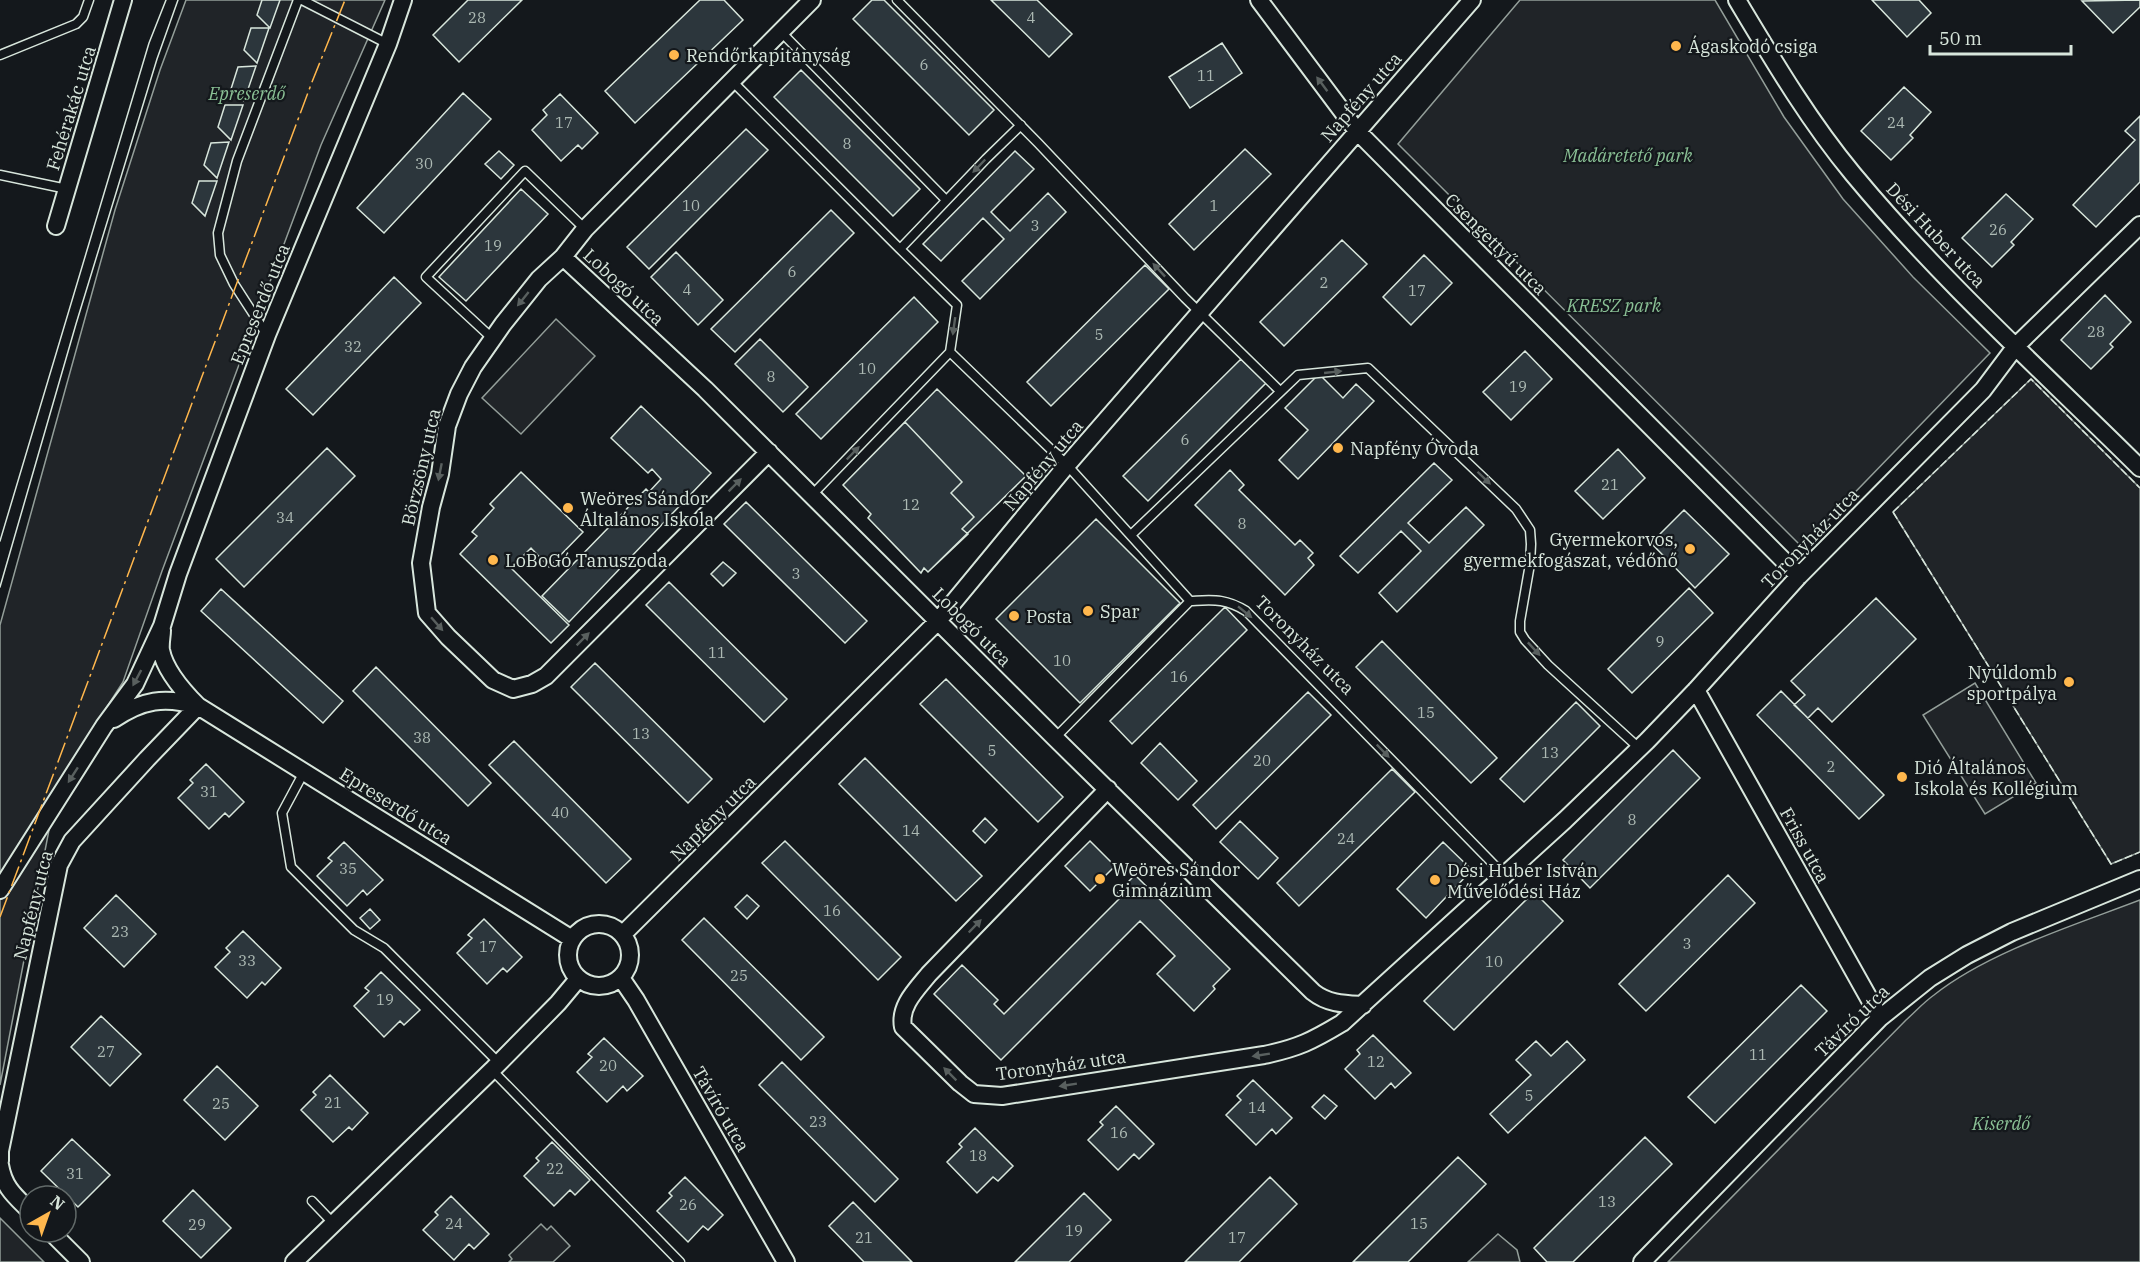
<svg xmlns="http://www.w3.org/2000/svg" width="2140" height="1262" font-family="'IBM Plex Serif',serif">
  <rect width="100%" height="100%" fill="#14181c"/>
  <path fill="#202428" stroke="#939e99" stroke-width="1.5" d="M186,0H385L321,145L162,571L123,682L58,783L0,1085V625L115,210L160,70Z
    M1520,0H1715L1784,117L1843,199L1913,277L1990,353L1802,547L1398,144Z
    M556,319L595,356L521,434L482,398Z
    M2031,379L2140,488V852L2111,864L1893,512Z
    M1975,683L2036,783L1985,814L1923,715Z
    M2140,900V1262H1668L1906,1020C1915,1012 1924,1002 1934,995C1988,952 2075,925 2140,900Z
    M0,1218L44,1262H0Z
    M541,1224L547,1230L551,1226L570,1246L553,1262H509L512,1259L509,1255Z
    M1498,1234L1517,1250L1520,1262H1468Z"/>
  <path fill="#2c363c" stroke="#d8e6dc" stroke-width="1.5" d="M262,0H280L270,28L257,15Z
    M468,0H522L459,62L433,35Z
    M700,0H724L743,20L635,123L605,91Z
    M872,0H884L994,110L969,135L853,19Z
    M991,0H1037L1072,34L1049,57Z
    M1872,0H1919L1931,13L1907,37Z
    M2140,0V7L2113,33L2082,1Z
    M251,28H269L257,63L244,50Z
    M1222,43L1242,73L1190,108L1169,77Z
    M256,66L244,101L231,89L238,67Z
    M801,70L920,189L893,216L774,97Z
    M1904,87L1931,112L1910,135L1913,138L1891,160L1861,131Z
    M463,93L491,119L384,233L357,208Z
    M560,94L598,133L582,149L578,145L561,161L532,130L547,115L543,110Z
    M225,105H243L231,140L218,127Z
    M2140,116V182L2096,227L2073,205L2135,140L2125,131Z
    M746,129L768,150L649,269L627,247Z
    M229,142L217,178L204,165L211,143Z
    M1245,149L1271,174L1194,250L1169,224Z
    M499,151L514,165L501,179L485,164Z
    M1015,151L1034,169L991,212L1010,231L1048,193L1066,212L980,299L962,281L1004,239L983,218L941,261L923,244Z
    M199,181H217L205,216L192,203Z
    M521,189L548,214L466,301L439,277Z
    M2006,194L2033,219L2011,242L2014,245L1992,267L1962,238Z
    M831,210L854,233L735,352L711,329Z
    M1342,240L1367,264L1284,346L1260,322Z
    M676,252L723,300L698,325L651,277Z
    M1424,255L1452,283L1411,325L1383,297Z
    M1145,265L1169,289L1051,406L1027,382Z
    M394,277L421,303L313,415L286,389Z
    M2105,295L2131,322L2110,344L2113,347L2091,369L2061,340Z
    M914,297L938,322L821,439L796,414Z
    M760,339L808,387L783,412L735,364Z
    M1525,351L1552,379L1511,420L1483,392Z
    M1241,359L1266,383L1148,501L1123,476Z
    M1319,374L1343,398L1356,384L1374,401L1298,479L1279,460L1308,430L1285,408Z
    M937,389L1026,476L928,572L924,568L921,573L868,518L871,514L843,485Z
    M641,406L711,473L569,622L542,596L646,489L649,492L661,479L652,469L648,473L611,438Z
    M905,422L962,482L951,493L974,517L962,529L968,534L928,572L924,568L921,573L902,553L868,518L871,514L843,485Z
    M327,448L355,476L244,587L216,559Z
    M1618,449L1645,478L1603,519L1575,491Z
    M1434,463L1452,480L1408,523L1429,543L1466,507L1484,525L1397,612L1379,593L1421,551L1401,531L1358,573L1340,556Z
    M1230,470L1244,485L1239,490L1295,545L1300,540L1313,553L1308,558L1314,565L1285,595L1195,505Z
    M521,472L583,532L549,567L531,548L511,568L569,625L551,643L460,554L477,536L472,532L494,508L490,504Z
    M746,502L867,621L845,643L724,524Z
    M1684,510L1729,554L1695,588L1651,543Z
    M1096,519L1180,603L1080,703L996,619Z
    M723,562L736,573L723,586L711,574Z
    M669,582L787,699L764,722L646,605Z
    M1689,588L1713,613L1632,693L1608,669Z
    M221,589L343,701L323,723L201,611Z
    M1876,598L1916,639L1832,722L1818,708L1808,718L1794,705L1805,695L1791,681Z
    M1225,607L1247,630L1132,744L1110,721Z
    M1382,641L1497,758L1471,783L1356,667Z
    M595,663L712,779L688,803L571,687Z
    M376,667L491,783L468,806L353,691Z
    M946,679L1063,797L1038,822L920,704Z
    M1781,691L1884,795L1859,819L1757,715Z
    M1308,692L1331,715L1216,829L1193,805Z
    M1576,702L1600,726L1524,802L1500,779Z
    M514,741L631,859L606,883L489,765Z
    M1160,743L1197,781L1178,800L1141,763Z
    M1673,750L1700,778L1590,888L1563,860Z
    M865,758L982,876L956,901L839,784Z
    M206,764L244,802L229,817L225,813L209,829L178,798L193,783L190,780Z
    M1392,769L1415,792L1299,906L1277,883Z
    M985,818L997,830L985,843L973,831Z
    M1240,821L1278,858L1258,879L1220,842Z
    M785,841L901,957L878,980L762,863Z
    M1090,841L1115,866L1090,891L1065,866Z
    M344,842L383,880L367,895L363,890L347,906L317,876L332,861L328,858Z
    M1443,842L1472,870L1426,918L1397,889Z
    M1135,875L1230,969L1213,986L1215,989L1194,1011L1157,974L1175,956L1140,921L1001,1060L934,994L962,965L998,1000L994,1004L1004,1014L1119,899L1115,895Z
    M1728,875L1755,903L1646,1011L1619,984Z
    M1534,892L1563,921L1454,1030L1424,1001Z
    M116,895L156,934L124,967L84,928Z
    M747,895L759,906L747,919L735,907Z
    M370,909L380,920L370,929L360,918Z
    M704,918L824,1037L801,1060L682,940Z
    M484,919L522,957L507,972L503,968L487,984L457,953L472,938L468,935Z
    M243,931L281,968L265,985L262,982L247,998L215,967L230,952L226,948Z
    M381,972L420,1010L404,1025L400,1021L384,1037L354,1006L369,991L365,988Z
    M1801,985L1827,1011L1715,1123L1688,1097Z
    M101,1016L141,1054L110,1086L71,1047Z
    M1373,1035L1411,1073L1395,1088L1391,1083L1375,1099L1345,1069L1360,1054L1357,1050Z
    M604,1038L643,1076L627,1091L623,1086L607,1102L577,1072L592,1057L588,1054Z
    M1536,1041L1551,1056L1567,1041L1585,1060L1508,1133L1490,1114L1531,1075L1516,1060Z
    M782,1062L898,1179L875,1202L759,1085Z
    M217,1066L258,1106L225,1140L184,1100Z
    M330,1075L368,1113L352,1130L349,1127L333,1142L301,1110L316,1095L313,1092Z
    M1253,1080L1292,1118L1276,1134L1272,1129L1256,1145L1226,1115L1241,1100L1237,1096Z
    M1324,1095L1337,1106L1325,1119L1312,1107Z
    M1116,1106L1154,1144L1139,1159L1134,1154L1118,1170L1088,1140L1103,1125L1100,1122Z
    M975,1128L1013,1166L998,1181L993,1177L977,1193L947,1162L962,1147L959,1144Z
    M1645,1137L1672,1164L1573,1262H1547L1534,1248Z
    M72,1139L110,1175L78,1207L41,1171Z
    M552,1142L590,1180L575,1195L570,1190L554,1206L524,1176L539,1161L536,1158Z
    M1458,1157L1486,1184L1408,1262H1353Z
    M685,1177L723,1215L708,1230L703,1226L688,1242L657,1211L672,1196L669,1193Z
    M1270,1177L1297,1204L1239,1262H1185Z
    M193,1190L231,1228L201,1258L163,1221Z
    M1084,1193L1111,1220L1069,1262H1015Z
    M451,1196L489,1234L474,1249L469,1244L454,1260L423,1230L438,1215L435,1212Z
    M853,1202L912,1262H864L829,1226Z"/>
  <g fill="none" stroke-linecap="round" stroke-linejoin="round">
    <g stroke="#d8e6dc" stroke-width="11">
      <path id="service" d="M302,0L388,44
        M897,0L1038,143L1185,298L1280,391
        M781,32L946,200
        M0,55L76,24L83,17L89,0
        M732,81L900,249
        M1021,125L986,159L900,249L957,305L950,352L1067,465L1190,601
        M0,175L67,189
        M267,335L234,284L220,255L218,233L237,161L298,0
        M493,339L426,277L525,171L585,229
        M812,495L950,352
        M1131,535L1298,375L1368,368L1516,509L1530,530L1531,544L1530,564L1520,621V632L1525,640L1548,665L1639,748
        M1190,601C1213,600 1225,598 1246,611L1504,875
        M1055,738L1190,601
        M304,772L282,813L291,867L354,930L384,948L499,1063
        M492,1070L680,1262
        M312,1201L334,1224"/>
    </g>
    <g stroke="#d8e6dc" stroke-width="20">
      <path id="minor" d="M1259,0L1357,131L1799,576
        M1737,0C1773,60 1809,121 1853,174C1940,279 2043,372 2140,468
        M56,226L123,0
        M563,257L705,389L1055,738L1313,992C1328,1004 1345,1004 1363,1005
        M769,452L546,676L532,684L513,689L493,680L448,637L427,613L421,563L431,507L440,474L447,426L459,394L473,367L503,324L539,279L563,257L585,229L812,0
        M162,630C162,636 160,644 161,650C165,671 184,692 198,706L572,939
        M1696,690L1880,1018
        M114,719C142,700 165,696 197,706
        M1108,789L929,974C916,990 899,1006 903,1027L960,1083L974,1094L1002,1096L1264,1055C1298,1048 1312,1041 1342,1023L1565,820L1647,741L1696,690L1799,576L1983,390L2016,346L2140,225
        M0,890L104,726L135,684L162,626L178,574L267,335L388,44L403,0
        M568 955a31 31 0 1 1 62 0a31 31 0 1 1-62 0Z
        M623,934L938,621L1067,465L1472,0
        M621,978L636,1000L786,1262
        M0,1161V1151L59,865L72,841L147,759L198,706
        M0,1165C4,1188 15,1196 30,1211
        M51,1232L81,1262
        M294,1262L492,1070L558,1003L578,979
        M1642,1262L1880,1018L1930,978L1967,955L2012,932L2140,879"/>
    </g>
    <use href="#service" stroke="#14181c" stroke-width="8"/>
    <use href="#minor" stroke="#14181c" stroke-width="16"/>
    <path stroke="#d8e6dc" stroke-width="1.5" d="M0,541L149,43L166,0
      M0,587L76,324L157,59L178,0"/>
    <path stroke="#d8e6dc" stroke-width="1.5" stroke-dasharray="8 3" stroke-linecap="butt" d="M1893,512L2111,864L2140,852
      M1893,512L2031,379L2140,488"/>
    <path stroke="#ffb74d" stroke-width="1.5" stroke-dasharray="21 4.5 3 4.5" stroke-linecap="butt" d="M0,917L312,82L345,0"/>
  </g>
  <defs><path id="oneway-solid" d="M-6-.8H1V-3.2L6.5 0L1 3.2V.8H-6Z" transform="scale(1.5)"/></defs>
  <g fill="#59605f">
    <use href="#oneway-solid" transform="translate(1322 84) rotate(-127)"/>
    <use href="#oneway-solid" transform="translate(979 166) rotate(134)"/>
    <use href="#oneway-solid" transform="translate(1159 270) rotate(-133)"/>
    <use href="#oneway-solid" transform="translate(523 299) rotate(129)"/>
    <use href="#oneway-solid" transform="translate(954 326) rotate(98)"/>
    <use href="#oneway-solid" transform="translate(1333 372) rotate(-6)"/>
    <use href="#oneway-solid" transform="translate(853 453) rotate(-46)"/>
    <use href="#oneway-solid" transform="translate(440 472) rotate(101)"/>
    <use href="#oneway-solid" transform="translate(1484 478) rotate(44)"/>
    <use href="#oneway-solid" transform="translate(735 485) rotate(-45)"/>
    <use href="#oneway-solid" transform="translate(1245 612) rotate(39)"/>
    <use href="#oneway-solid" transform="translate(437 624) rotate(49)"/>
    <use href="#oneway-solid" transform="translate(583 639) rotate(-45)"/>
    <use href="#oneway-solid" transform="translate(1534 649) rotate(47)"/>
    <use href="#oneway-solid" transform="translate(137 678) rotate(118)"/>
    <use href="#oneway-solid" transform="translate(1383 751) rotate(46)"/>
    <use href="#oneway-solid" transform="translate(73 775) rotate(123)"/>
    <use href="#oneway-solid" transform="translate(975 926) rotate(-46)"/>
    <use href="#oneway-solid" transform="translate(1261 1055) rotate(171)"/>
    <use href="#oneway-solid" transform="translate(950 1074) rotate(-135)"/>
    <use href="#oneway-solid" transform="translate(1068 1085) rotate(171)"/>
  </g>
  <g fill="#ffb74d" stroke="#14181c" stroke-width="2">
    <circle cx="1676" cy="46" r="6"/>
    <circle cx="674" cy="55" r="6"/>
    <circle cx="1338" cy="448" r="6"/>
    <circle cx="568" cy="508" r="6"/>
    <circle cx="1690" cy="549" r="6"/>
    <circle cx="493" cy="560" r="6"/>
    <circle cx="1088" cy="611" r="6"/>
    <circle cx="1014" cy="616" r="6"/>
    <circle cx="2069" cy="682" r="6"/>
    <circle cx="1902" cy="777" r="6"/>
    <circle cx="1100" cy="879" r="6"/>
    <circle cx="1435" cy="880" r="6"/>
  </g>
  <g text-anchor="middle" dominant-baseline="central" stroke-width="4.5" stroke-linejoin="round" paint-order="stroke">
    <g font-size="15" fill="#adbab4">
      <text x="477" y="17">28</text>
      <text x="1031" y="17">4</text>
      <text x="924" y="64">6</text>
      <text x="1206" y="75">11</text>
      <text x="564" y="122">17</text>
      <text x="1896" y="122">24</text>
      <text x="847" y="143">8</text>
      <text x="424" y="163">30</text>
      <text x="691" y="205">10</text>
      <text x="1214" y="205">1</text>
      <text x="1035" y="225">3</text>
      <text x="1998" y="229">26</text>
      <text x="493" y="245">19</text>
      <text x="792" y="271">6</text>
      <text x="1324" y="282">2</text>
      <text x="687" y="289">4</text>
      <text x="1417" y="290">17</text>
      <text x="2096" y="331">28</text>
      <text x="1099" y="334">5</text>
      <text x="353" y="346">32</text>
      <text x="867" y="368">10</text>
      <text x="771" y="376">8</text>
      <text x="1518" y="386">19</text>
      <text x="1185" y="439">6</text>
      <text x="1610" y="484">21</text>
      <text x="911" y="504">12</text>
      <text x="285" y="517">34</text>
      <text x="1242" y="523">8</text>
      <text x="796" y="573">3</text>
      <text x="1660" y="641">9</text>
      <text x="717" y="652">11</text>
      <text x="1062" y="660">10</text>
      <text x="1179" y="676">16</text>
      <text x="1426" y="712">15</text>
      <text x="641" y="733">13</text>
      <text x="422" y="737">38</text>
      <text x="992" y="750">5</text>
      <text x="1550" y="752">13</text>
      <text x="1262" y="760">20</text>
      <text x="1831" y="766">2</text>
      <text x="209" y="791">31</text>
      <text x="560" y="812">40</text>
      <text x="1632" y="819">8</text>
      <text x="911" y="830">14</text>
      <text x="1346" y="838">24</text>
      <text x="348" y="868">35</text>
      <text x="832" y="910">16</text>
      <text x="120" y="931">23</text>
      <text x="1687" y="943">3</text>
      <text x="488" y="946">17</text>
      <text x="247" y="960">33</text>
      <text x="1494" y="961">10</text>
      <text x="739" y="975">25</text>
      <text x="385" y="999">19</text>
      <text x="106" y="1051">27</text>
      <text x="1758" y="1054">11</text>
      <text x="1376" y="1061">12</text>
      <text x="608" y="1065">20</text>
      <text x="1529" y="1095">5</text>
      <text x="333" y="1102">21</text>
      <text x="221" y="1103">25</text>
      <text x="1257" y="1107">14</text>
      <text x="818" y="1121">23</text>
      <text x="1119" y="1132">16</text>
      <text x="978" y="1155">18</text>
      <text x="555" y="1168">22</text>
      <text x="75" y="1173">31</text>
      <text x="1607" y="1201">13</text>
      <text x="688" y="1204">26</text>
      <text x="454" y="1223">24</text>
      <text x="1419" y="1223">15</text>
      <text x="197" y="1224">29</text>
      <text x="1074" y="1230">19</text>
      <text x="864" y="1237">21</text>
      <text x="1237" y="1237">17</text>
    </g>
    <g font-size="18" fill="#d8e6dc" stroke="#14181c" text-anchor="start">
      <text x="1688" y="46">Ágaskodó csiga</text>
      <text x="686" y="55">Rendőrkapitányság</text>
      <text x="1350" y="448">Napfény Óvoda</text>
      <text x="580" y="498">Weöres Sándor<tspan x="580" dy="21">Általános Iskola</tspan></text>
      <text x="1678" y="539" text-anchor="end">Gyermekorvos,<tspan x="1678" dy="21">gyermekfogászat, védőnő</tspan></text>
      <text x="505" y="560">LoBoGó Tanuszoda</text>
      <text x="1100" y="611">Spar</text>
      <text x="1026" y="616">Posta</text>
      <text x="2057" y="672" text-anchor="end">Nyúldomb<tspan x="2057" dy="21">sportpálya</tspan></text>
      <text x="1914" y="767">Dió Általános<tspan x="1914" dy="21">Iskola és Kollégium</tspan></text>
      <text x="1112" y="869">Weöres Sándor<tspan x="1112" dy="21">Gimnázium</tspan></text>
      <text x="1447" y="870">Dési Huber István<tspan x="1447" dy="21">Művelődési Ház</tspan></text>
    </g>
    <g font-size="18" font-style="italic" fill="#8ac095" stroke="#14181c">
      <text x="247" y="93">Epreserdő</text>
      <text x="1628" y="155">Madáretető park</text>
      <text x="1614" y="305">KRESZ park</text>
      <text x="2001" y="1123">Kiserdő</text>
    </g>
    <g font-size="18" fill="#d8e6dc" stroke="#14181c">
      <text transform="translate(1361 97) rotate(-49)">Napfény utca</text>
      <text transform="translate(71 108) rotate(-73)">Fehérakác utca</text>
      <text transform="translate(1936 235) rotate(47)">Dési Huber utca</text>
      <text transform="translate(1496 244) rotate(45)">Csengettyű utca</text>
      <text transform="translate(624 287) rotate(43)">Lobogó utca</text>
      <text transform="translate(260 304) rotate(-68)">Epreserdő utca</text>
      <text transform="translate(1043 465) rotate(-50)">Napfény utca</text>
      <text transform="translate(421 467) rotate(-77)">Börzsöny utca</text>
      <text transform="translate(1810 538) rotate(-46)">Toronyház utca</text>
      <text transform="translate(972 627) rotate(45)">Lobogó utca</text>
      <text transform="translate(1305 645) rotate(45)">Toronyház utca</text>
      <text transform="translate(396 806) rotate(32)">Epreserdő utca</text>
      <text transform="translate(713 818) rotate(-45)">Napfény utca</text>
      <text transform="translate(1805 845) rotate(61)">Friss utca</text>
      <text transform="translate(33 905) rotate(-76)">Napfény utca</text>
      <text transform="translate(1852 1021) rotate(-44)">Távíró utca</text>
      <text transform="translate(1061 1065) rotate(-8)">Toronyház utca</text>
      <text transform="translate(721 1109) rotate(60)">Távíró utca</text>
    </g>
  </g>
  <g transform="translate(48 1214) rotate(40)"><circle r="28" fill="#14181c" stroke="#626a69" stroke-width="1.5"/>
  <path d="M0-4.5L10 22L0 15L-10 22Z" fill="#ffb74d"/>
  <text y="-9" font-size="16" font-weight="bold" text-anchor="middle" fill="#d8e6dc">N</text>
  </g>
  <path d="M1930 45v9h141v-9" fill="none" stroke="#d8e6dc" stroke-width="3"/>
  <text x="1939" y="45" font-size="18" fill="#d8e6dc" stroke="#14181c" stroke-width="4.5" paint-order="stroke">50 m</text>
</svg>
